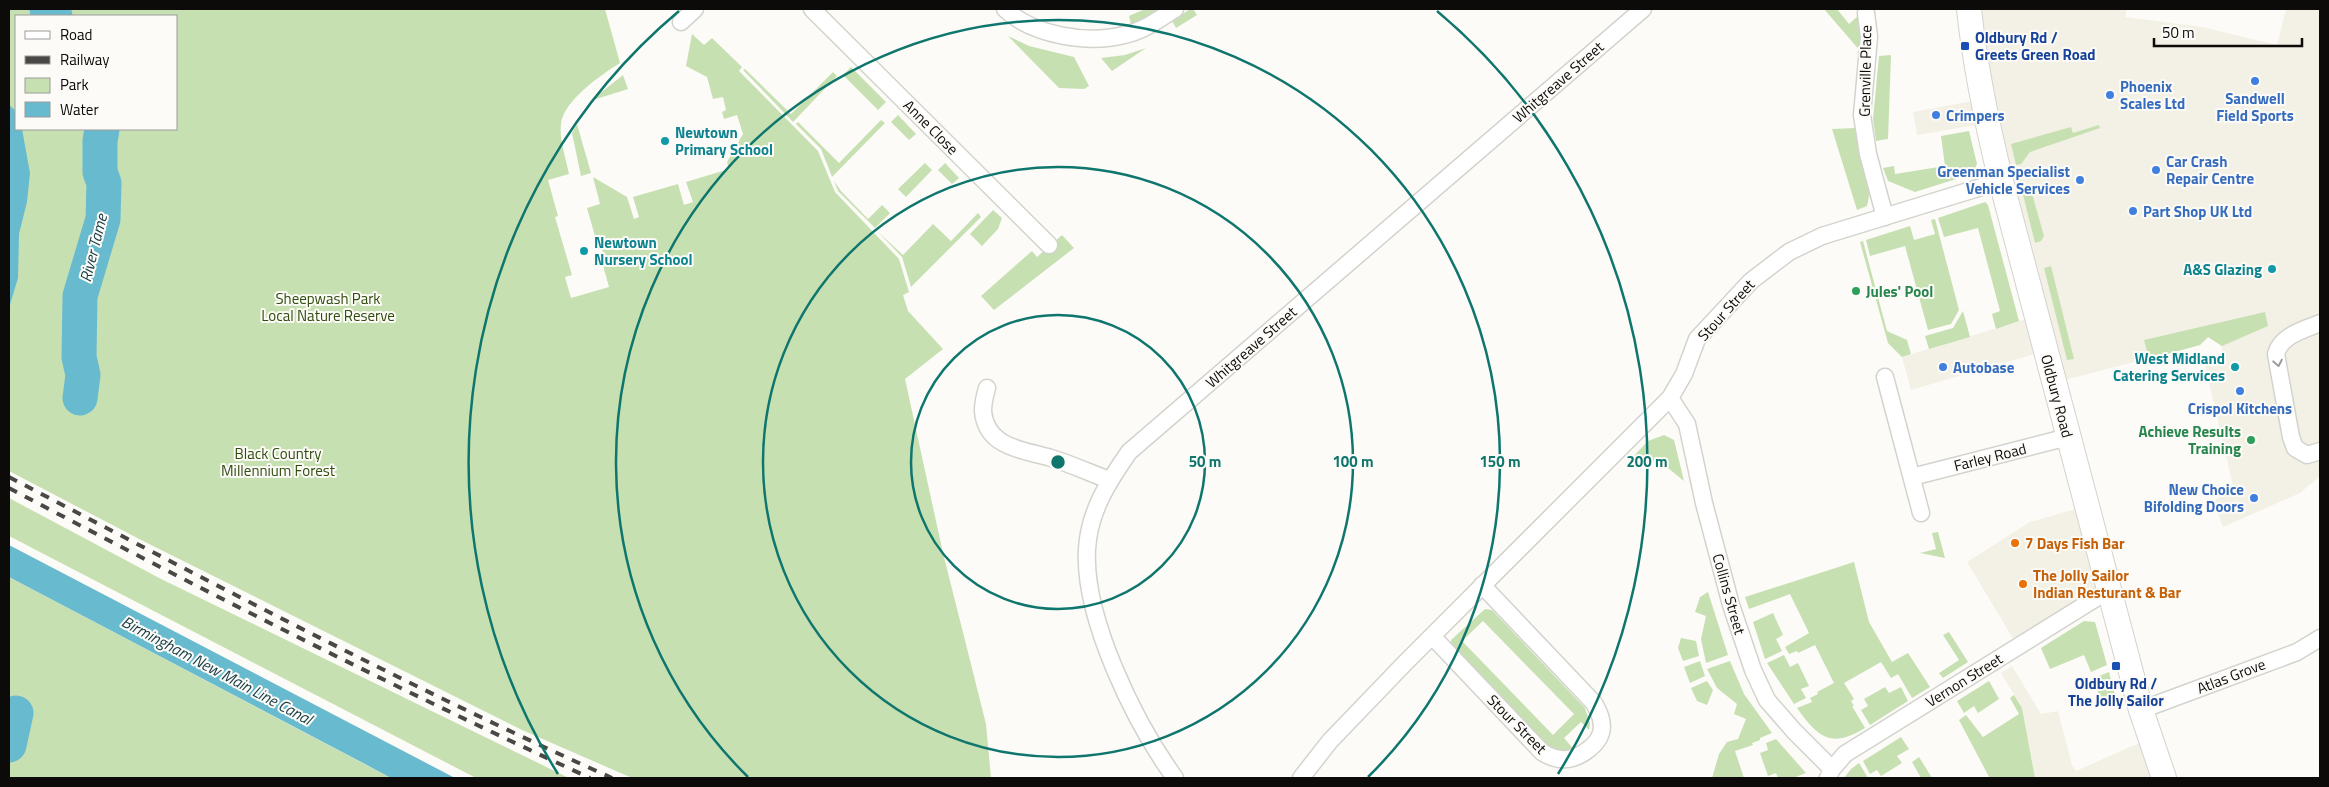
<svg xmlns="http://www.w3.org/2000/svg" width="2329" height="787" font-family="'Titillium Web',sans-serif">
  <rect width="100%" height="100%" fill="#fcfbf7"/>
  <path fill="#f3f1e5" d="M1969,9H2127L2125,17L2202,27L2277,45L2286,9H2320V476L2300,493L2223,527L2213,501L2234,490L2204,361L2221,359L2222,347L2209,337L2200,345L2053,383L2045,351L1911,390L1902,357L2036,316L1988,123L1917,135L1913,112L1983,99Z
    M2086,506L2109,590L2018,647L1967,562L2030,522Z
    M2012,666L2041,714L2058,711L2072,765L2076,771L2132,746L2150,740L2164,778H2035L2022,708L2001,673Z"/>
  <path fill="#c7e0b2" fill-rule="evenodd" d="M9,9H605L620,63C602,74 563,101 561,124C559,140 566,158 569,174L548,180L558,216L555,217L572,275L565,277L571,298L609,287L600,255L603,253L600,243H597L587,208L600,204L593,177L627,197L634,219L639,217L633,197L678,184L684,205L693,202L686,182L729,169L727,162L743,134L737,115L724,119L722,112L726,110L723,97L713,99L707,77L686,66L692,34L704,45L712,38L742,67L739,71L818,151L835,192L899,259L909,292L903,295L908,311L943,349L905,379L943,553L986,724L991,778H632L522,730L141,540L9,471ZM16,16H176V129H16Z
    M1145,9H1163L1131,24L1129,16Z
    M1190,9H1193L1197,15L1176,28L1172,21Z
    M1824,9H1837L1849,24L1858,16L1864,32L1861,52Z
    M1008,36L1029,46L1074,57L1089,86L1084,89L1059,88Z
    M1146,48L1112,71L1101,58L1125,55Z
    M1891,55L1888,139L1876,141L1873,119L1879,56Z
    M851,67L886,102L878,110L843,75Z
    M745,69L791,114L833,72L837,76L793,122L743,70Z
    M623,75L628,89L590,101Z
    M898,115L916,134L909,140L891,122Z
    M881,120L885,123L832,177L821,149L796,124L798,122L839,163Z
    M577,124L591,173L581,176L572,133Z
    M2099,125L2100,128L2030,152L2021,164L2016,165L2011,144L2071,127L2073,133Z
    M1856,128C1862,152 1874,182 1867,206L1857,210L1832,129Z
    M1969,131L1977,164L1972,174L1915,192L1888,181L1883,168L1894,166L1895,174L1945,166L1941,136Z
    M925,163L932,170L906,197L898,189Z
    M945,163L959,178L952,184L938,170Z
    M834,181L841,191L868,219L882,205L890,213L875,228L838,191Z
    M2027,190L2033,197L2044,236L2041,241L2035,243L2022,191Z
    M1985,202L1988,205L2019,321L1996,329L1992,314L2000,311L1978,228L1944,237L1938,218Z
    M993,210L1002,218L998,229L982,246L970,234Z
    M978,213L981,217L911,287L902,257L877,231L903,255L933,224L951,241Z
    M1935,219L1959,310L1951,324L1928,330L1905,246L1870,256L1866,240L1910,226L1914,240L1935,234L1931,220Z
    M1062,235L1074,248L994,310L981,296L1032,251L1037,257Z
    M1863,241L1887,331L1907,340L1911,354L1902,357L1888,343L1860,242Z
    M2051,266L2074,359L2067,360L2044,268Z
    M1963,311L1970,337L1929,349L1925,336L1953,328Z
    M2265,312L2268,326L2222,346L2208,337L2200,345L2149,359L2144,340Z
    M1664,435L1674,440L1684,481L1663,464L1655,461L1626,464L1648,441Z
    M9,498L161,579L569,778H476L9,536Z
    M1938,532L1945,558L1920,553L1936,549L1932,533Z
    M1854,562L1869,622L1892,662L1908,653L1930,687L1912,698L1898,674L1891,678L1881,662L1844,683L1854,699L1851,701L1854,706H1852L1865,728C1832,748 1819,739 1797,708L1812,702L1810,698L1818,694L1817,692L1834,683L1815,645L1798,653L1797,651L1789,654L1785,647L1809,633L1790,594L1749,609L1745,597Z
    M9,577L391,778H9Z
    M1708,592L1728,655L1706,663L1701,639L1706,616L1695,612L1700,597Z
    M1485,609L1492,610L1585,708L1590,723L1589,730L1581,722L1564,738L1576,752L1567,754L1549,749L1451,647V640ZM1483,621L1574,714L1553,735L1462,641Z
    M1773,613L1783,635L1776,639L1782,651L1765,659L1753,622Z
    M2084,621L2095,622L2107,665L2091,672L2084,655L2050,669L2041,648Z
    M1949,632L1968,662L1943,678L1939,673L1959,660L1943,635Z
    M1681,638L1696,641L1699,656L1683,661L1678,648Z
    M1784,655L1790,667L1798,663L1809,686L1801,689L1806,698L1794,704L1767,663Z
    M1700,661L1705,676L1690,683L1684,667Z
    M1730,661L1744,694L1772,733L1760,738V740L1752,743L1753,745L1735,751L1744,778H1712L1719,754L1727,742L1738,739L1746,719L1734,714L1737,704L1717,688L1707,669Z
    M2109,672L2115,696L2102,701L2092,679Z
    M1707,681L1713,690L1707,705L1697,701L1691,688Z
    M1989,681L1999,699L1978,713L1974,706L1964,713L1957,701Z
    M1885,687L1889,693L1901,687L1908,701L1870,725L1861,710L1868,706L1864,699Z
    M2014,695L2022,708L2035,778H1987L1989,777L1959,720L1966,715L1983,737L2019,714L2010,698Z
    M1901,737L1909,749L1897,756L1902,763L1881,776L1877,770L1870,774L1863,761Z
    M1776,739L1806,773L1793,778H1778L1776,773L1768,776L1760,753L1768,750L1766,743Z
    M1919,757L1932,778H1921L1912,762Z
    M1859,763L1868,778H1844L1851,769Z"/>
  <path fill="#68bacf" d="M9,105L16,111V129H22L30,173L27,202L19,234L18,278L9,308Z
    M9,545L455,778H391L363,763L9,577Z"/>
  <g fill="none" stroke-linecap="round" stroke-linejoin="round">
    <path stroke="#68bacf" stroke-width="35" d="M47,9L55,16
      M80,398L83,375L79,357L80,296L103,219L104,183L100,172V141L102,129
      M9,745L16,713"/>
    <g stroke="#d3d3ce" stroke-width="19">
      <path id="minor" d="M812,9L1049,245
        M1005,9C1033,36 1088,44 1124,35C1144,31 1159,19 1175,9
        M1866,13L1869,37L1862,115L1868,154L1885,217
        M681,22L695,9
        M2320,323C2304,330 2281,335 2276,354L2291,437L2295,448L2307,455L2320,451
        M1885,377L1921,513
        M987,388C985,395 983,404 983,411C986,448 1024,450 1051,458C1071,464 1090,473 1109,480
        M1670,398L1687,424L1704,503L1731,605L1753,670L1767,700L1794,731L1832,769
        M1912,477L2068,437
        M1432,636L1542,752C1559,763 1574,761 1589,749C1594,745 1599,740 1601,733C1604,722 1599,712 1594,703L1482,585
        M2141,710L2297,652L2320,638
        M1175,778C1135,723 1083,618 1087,549C1089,512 1108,482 1129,452L1643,9
        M1301,778L1330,741L1405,663L1670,398L1684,374L1697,339L1751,281L1789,252L1822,236L2001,181
        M1828,778L1832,769L1845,754L2109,590"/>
    </g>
    <g stroke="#d3d3ce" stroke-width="26">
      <path id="secondary" d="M1969,9C1975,67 1987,124 2001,181L2141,710L2164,778"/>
    </g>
    <use href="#minor" stroke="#fff" stroke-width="16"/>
    <use href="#secondary" stroke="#fff" stroke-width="24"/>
    <path stroke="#494846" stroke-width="4" stroke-dasharray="9 9" stroke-linecap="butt" d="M9,477C208,581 407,686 612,778
      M9,488C200,589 393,687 590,778"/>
  </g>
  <defs><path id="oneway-chevron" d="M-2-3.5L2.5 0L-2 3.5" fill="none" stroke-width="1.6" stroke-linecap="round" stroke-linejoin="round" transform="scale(1.25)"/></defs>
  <use stroke="#9e9d9d" href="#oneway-chevron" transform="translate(2278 363) rotate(79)"/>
  <g fill="none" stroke="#0f766e" stroke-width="2.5">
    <circle cx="1058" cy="462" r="147"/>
    <circle cx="1058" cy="462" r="295"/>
    <path d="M748 777A442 442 0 1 1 1368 777"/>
    <path d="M558 774A589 589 0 0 1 679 11M1437 11A589 589 0 0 1 1558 774"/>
  </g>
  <g fill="#1a4fb4" stroke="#fcfbf7" stroke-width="2">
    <rect x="1960" y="41" width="10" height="10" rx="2.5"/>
    <rect x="2111" y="661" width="10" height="10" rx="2.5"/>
  </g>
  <g fill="#3f7fe0" stroke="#fcfbf7" stroke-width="2">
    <circle cx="2255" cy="81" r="5"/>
    <circle cx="2110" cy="95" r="5"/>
    <circle cx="1936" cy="115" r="5"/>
    <circle cx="2156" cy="170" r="5"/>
    <circle cx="2080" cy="180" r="5"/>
    <circle cx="2133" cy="211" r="5"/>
    <circle cx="1943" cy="367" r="5"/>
    <circle cx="2240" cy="391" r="5"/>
    <circle cx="2254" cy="498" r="5"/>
  </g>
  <g fill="#0f9aa8" stroke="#fcfbf7" stroke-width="2">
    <circle cx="665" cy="141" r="5"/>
    <circle cx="584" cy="251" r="5"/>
    <circle cx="2272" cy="269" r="5"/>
    <circle cx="2235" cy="367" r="5"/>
  </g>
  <g fill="#2e9e5b" stroke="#fcfbf7" stroke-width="2">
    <circle cx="1856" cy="291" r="5"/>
    <circle cx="2251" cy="440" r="5"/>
  </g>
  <g fill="#e8710a" stroke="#fcfbf7" stroke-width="2">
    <circle cx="2015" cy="543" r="5"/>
    <circle cx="2023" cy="584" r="5"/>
  </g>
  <g text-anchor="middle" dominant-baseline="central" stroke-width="4" stroke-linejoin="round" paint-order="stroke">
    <g font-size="15" font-weight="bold" fill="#164399" stroke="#fcfbf7" text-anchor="start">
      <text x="1975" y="37">Oldbury Rd /<tspan x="1975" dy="17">Greets Green Road</tspan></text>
      <text x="2116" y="683" text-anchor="middle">Oldbury Rd /<tspan x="2116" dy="17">The Jolly Sailor</tspan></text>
    </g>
    <g font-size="15" fill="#0c0b0a" stroke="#fcfbf7">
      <text transform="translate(1865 71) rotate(-89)">Grenville Place</text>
      <text transform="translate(1558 82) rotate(-41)">Whitgreave Street</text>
      <text transform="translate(931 127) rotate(45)">Anne Close</text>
      <text transform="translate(1726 310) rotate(-48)">Stour Street</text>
      <text transform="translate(1251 347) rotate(-41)">Whitgreave Street</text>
      <text transform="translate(2057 396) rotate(75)">Oldbury Road</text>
      <text transform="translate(1990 457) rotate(-14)">Farley Road</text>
      <text transform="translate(1729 594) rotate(74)">Collins Street</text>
      <text transform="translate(2231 676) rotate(-21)">Atlas Grove</text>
      <text transform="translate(1964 680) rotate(-32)">Vernon Street</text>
      <text transform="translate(1517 724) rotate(45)">Stour Street</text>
    </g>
    <g font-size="15" font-weight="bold" fill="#366cbe" stroke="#fcfbf7" text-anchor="start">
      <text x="2120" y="86">Phoenix<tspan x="2120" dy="17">Scales Ltd</tspan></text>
      <text x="2255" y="98" text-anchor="middle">Sandwell<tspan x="2255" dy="17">Field Sports</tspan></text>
      <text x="1946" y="115">Crimpers</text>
      <text x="2166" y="161">Car Crash<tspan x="2166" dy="17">Repair Centre</tspan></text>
      <text x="2070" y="171" text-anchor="end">Greenman Specialist<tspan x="2070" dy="17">Vehicle Services</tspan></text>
      <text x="2143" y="211">Part Shop UK Ltd</text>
      <text x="1953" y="367">Autobase</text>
      <text x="2240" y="408" text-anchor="middle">Crispol Kitchens</text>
      <text x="2244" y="489" text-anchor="end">New Choice<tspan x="2244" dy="17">Bifolding Doors</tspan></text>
    </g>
    <g font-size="15" font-weight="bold" fill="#0d838f" stroke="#fcfbf7" text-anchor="start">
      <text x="675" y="132">Newtown<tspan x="675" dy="17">Primary School</tspan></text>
      <text x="594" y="242">Newtown<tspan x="594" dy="17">Nursery School</tspan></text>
      <text x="2262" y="269" text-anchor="end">A&amp;S Glazing</text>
      <text x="2225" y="358" text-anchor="end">West Midland<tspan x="2225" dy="17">Catering Services</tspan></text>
    </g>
    <g font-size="15" font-weight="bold" fill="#27864d" stroke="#fcfbf7" text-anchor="start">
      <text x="1866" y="291">Jules' Pool</text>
      <text x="2241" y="431" text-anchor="end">Achieve Results<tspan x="2241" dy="17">Training</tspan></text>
    </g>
    <g font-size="15" fill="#304c0f" stroke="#fcfbf7">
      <text x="328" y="298">Sheepwash Park<tspan x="328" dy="17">Local Nature Reserve</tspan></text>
      <text x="278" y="453">Black Country<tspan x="278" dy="17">Millennium Forest</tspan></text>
    </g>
    <g font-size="15" font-weight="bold" fill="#c56008" stroke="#fcfbf7" text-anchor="start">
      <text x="2025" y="543">7 Days Fish Bar</text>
      <text x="2033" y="575">The Jolly Sailor<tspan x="2033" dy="17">Indian Resturant &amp; Bar</tspan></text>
    </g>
    <g font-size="16" font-style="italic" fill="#153c45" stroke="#fcfbf7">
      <text transform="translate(93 248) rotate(-76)">River Tame</text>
      <text transform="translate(217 670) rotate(28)">Birmingham New Main Line Canal</text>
    </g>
  </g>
  <circle cx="1058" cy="462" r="8" fill="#0f766e" stroke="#fcfbf7" stroke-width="2.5"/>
  <g font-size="15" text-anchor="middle" font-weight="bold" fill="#0f766e" stroke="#fcfbf7" stroke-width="4" stroke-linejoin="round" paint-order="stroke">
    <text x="1205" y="467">50 m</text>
    <text x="1353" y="467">100 m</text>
    <text x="1500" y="467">150 m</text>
    <text x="1647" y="467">200 m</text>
  </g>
  <rect width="2329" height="787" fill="none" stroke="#0c0b0a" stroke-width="20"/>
  <rect x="15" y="15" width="162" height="115" fill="#fcfbf7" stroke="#9c9b98"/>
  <rect x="25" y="31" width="25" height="8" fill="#ffffff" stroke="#9c9b98"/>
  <text x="60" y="40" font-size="15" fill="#0c0b0a">Road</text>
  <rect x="25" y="56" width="25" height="8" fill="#494846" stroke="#9c9b98"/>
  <text x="60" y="65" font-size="15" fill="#0c0b0a">Railway</text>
  <rect x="25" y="78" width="25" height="15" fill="#c7e0b2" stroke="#9c9b98"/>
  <text x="60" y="90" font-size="15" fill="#0c0b0a">Park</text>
  <rect x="25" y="102" width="25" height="15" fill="#68bacf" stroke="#9c9b98"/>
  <text x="60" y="115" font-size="15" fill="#0c0b0a">Water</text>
  <path d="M2154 38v8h148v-8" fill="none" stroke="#0c0b0a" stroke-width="2.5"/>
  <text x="2162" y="38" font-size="15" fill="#0c0b0a" stroke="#fcfbf7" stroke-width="4" paint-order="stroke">50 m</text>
</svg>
